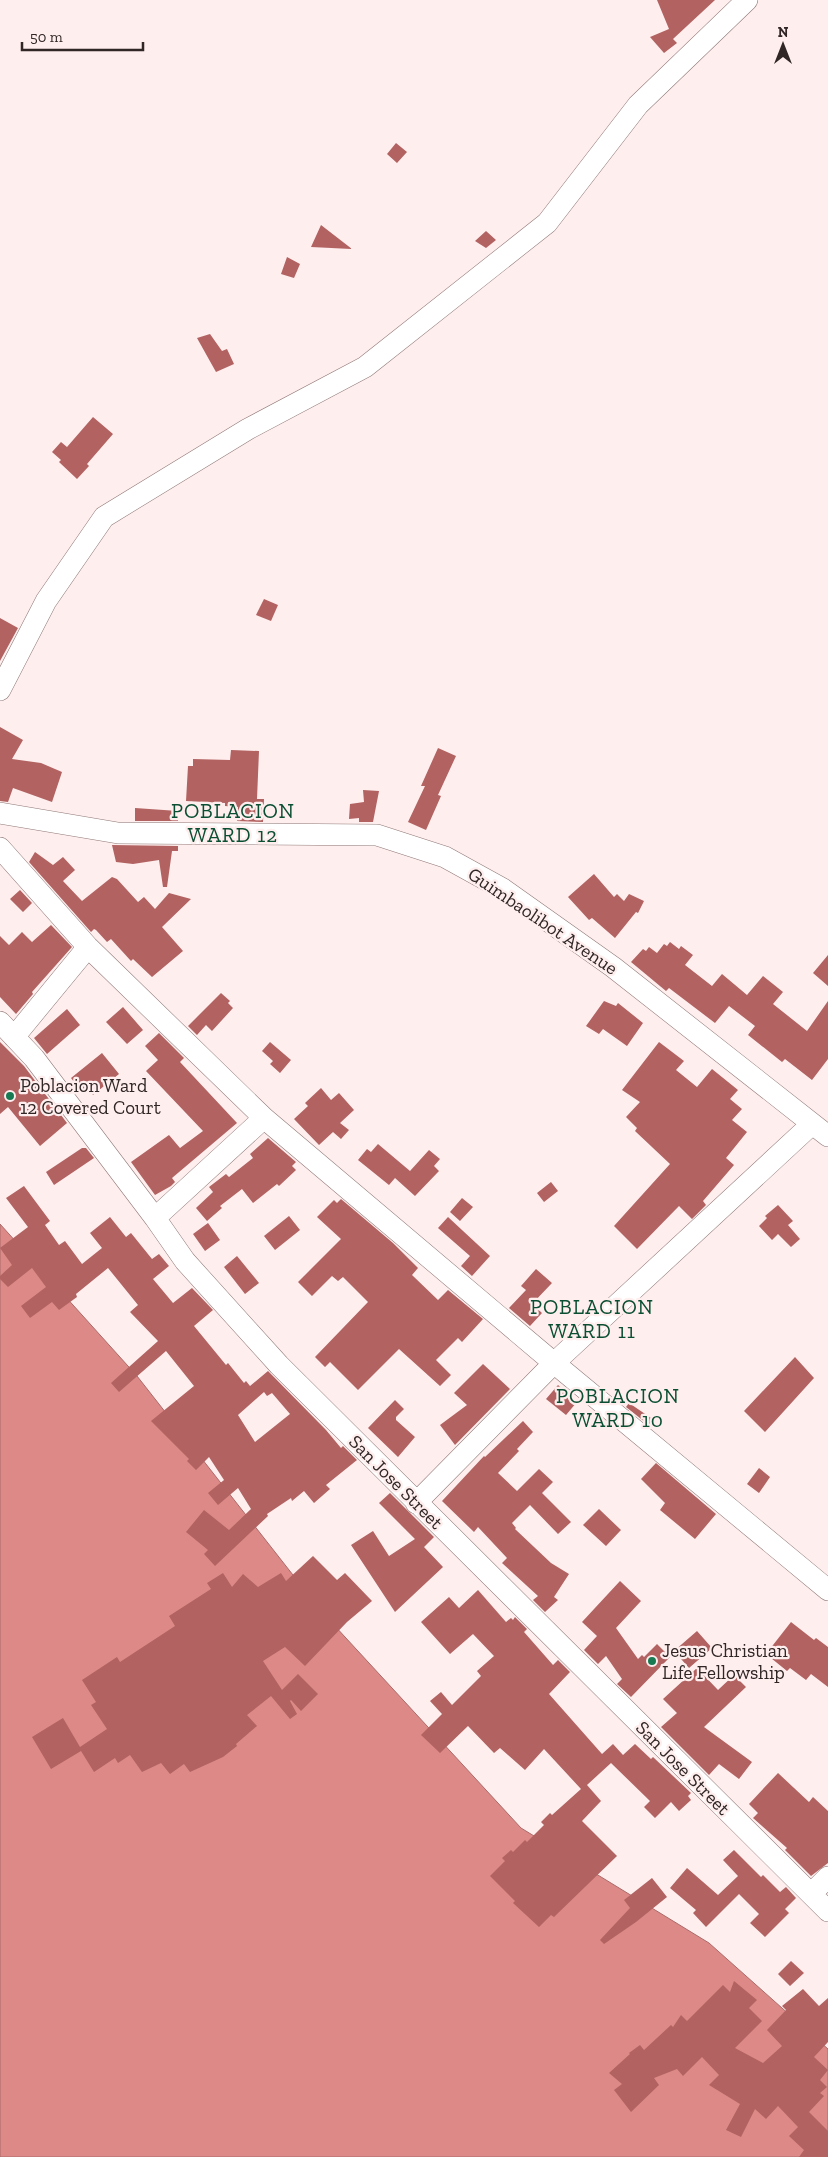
<svg xmlns="http://www.w3.org/2000/svg" width="828" height="2157" font-family="'Zilla Slab',serif">
  <rect width="100%" height="100%" fill="#feeeed"/>
  <path fill="#dd8987" stroke="#a96b6a" d="M0,1224L137,1376L322,1612L521,1828L709,1943L828,2049V2157H0Z"/>
  <path fill="#b16261" fill-rule="evenodd" d="M657,0H715L673,39L677,43L664,53L650,37L669,29Z
    M396,143L407,152L397,163L387,154Z
    M321,225L352,249L311,247Z
    M486,231L496,240L486,248L475,241Z
    M287,257L300,264L294,278L281,274Z
    M210,334L222,351L227,349L234,364L216,372L197,338Z
    M93,417L113,434L87,464L89,466L77,479L59,462L61,460L52,452L61,442L67,447Z
    M264,599L278,605L271,621L256,615Z
    M0,618L18,628L0,661Z
    M0,727L23,740L12,759L41,763L62,772L52,802L13,788L8,802L0,801Z
    M438,748L456,756L438,795L441,796L426,830L408,822L425,786H421Z
    M231,750L259,751L257,799H264L263,822L237,821L238,807L225,806V803L186,801L188,766H193V759L230,760Z
    M363,790L379,791L373,822H359V818L349,819L350,804L364,802Z
    M135,808L178,811V821H135Z
    M112,845L178,846V851H172L167,887H163L159,860L133,864L116,862Z
    M35,852L53,865L63,857L75,870L63,881L82,901L112,877L117,879L138,902L144,897L155,909L169,893L191,899L162,927L183,951L152,977L133,959L131,961L111,939L107,942L96,930L94,929L91,932L29,862Z
    M594,874L614,897L617,894L624,901L629,894L644,901L638,913L636,912L615,938L592,918L589,920L568,897Z
    M20,890L32,903L23,912L10,899Z
    M51,925L72,947L32,992L33,994L16,1014L0,997V936L9,945L22,932L32,942Z
    M670,942L679,949L681,946L693,955L685,965L712,986L722,974L747,995L763,976L783,992L773,1004L807,1031L828,1001V1059L812,1080L785,1059L782,1062L748,1035L755,1026L729,1006L715,1023L669,988L666,991L631,962L643,949L646,951L649,947L657,953L664,944L667,946Z
    M828,955V986L813,973Z
    M221,993L230,1001L228,1003L233,1008L212,1031L206,1025L197,1035L188,1026Z
    M604,1001L616,1006L618,1003L643,1023L627,1046L603,1029L599,1034L586,1026Z
    M123,1007L143,1030L127,1044L106,1022Z
    M67,1009L80,1025L47,1054L34,1038Z
    M159,1033L184,1058L180,1062L237,1123L172,1178L175,1182L171,1186L155,1195L131,1162L169,1135L180,1148L203,1131L146,1071L158,1060L145,1046Z
    M0,1042L24,1066L67,1123L40,1146L8,1107L0,1114Z
    M270,1042L291,1060L280,1073L270,1064L273,1061L262,1051Z
    M659,1042L684,1061L676,1070L697,1087L712,1069L738,1090L730,1099L742,1109L732,1120L747,1132L726,1158L734,1165L703,1201L706,1205L692,1219L679,1206L637,1249L614,1226L670,1164L635,1131L637,1128L626,1117L640,1102L622,1090Z
    M102,1053L119,1074L93,1095L87,1086L81,1091L71,1078Z
    M321,1088L331,1100L339,1093L354,1110L340,1123L349,1130L341,1139L333,1132L319,1145L294,1119L308,1106L305,1103Z
    M268,1138L296,1162L292,1166L296,1170L279,1186L277,1184L253,1203L242,1189L220,1206L222,1208L207,1221L196,1208L213,1192L209,1187L226,1174L229,1177L253,1158L250,1154Z
    M378,1144L410,1171L429,1150L440,1159L434,1166L439,1171L415,1196L395,1178L389,1185L358,1160L367,1149L371,1152Z
    M82,1148H86L94,1158L54,1185L46,1172Z
    M551,1182L558,1191L544,1202L537,1193Z
    M24,1186L50,1221L45,1225L59,1245L65,1241L82,1264L102,1248L90,1233L110,1217L126,1237L131,1233L152,1259L159,1254L169,1266L153,1279L173,1303L192,1288L213,1310L194,1326L226,1365L228,1363L244,1383L246,1381L250,1386L268,1371L326,1430L341,1448L343,1446L357,1460L326,1485L330,1489L314,1503L304,1491L292,1501L291,1498L267,1514L268,1516L215,1566L204,1554L208,1550L186,1532L204,1510L229,1530L251,1509L238,1488L218,1505L208,1493L224,1480L209,1457L196,1470L187,1461L189,1459L151,1421L194,1386L166,1351L119,1392L111,1383L158,1341L130,1312L138,1305L108,1268L76,1294L77,1297L59,1310L52,1302L30,1318L21,1306L46,1287L32,1268L8,1287L0,1279V1276L12,1265L0,1248L28,1227L6,1198ZM264,1392L267,1396L272,1393L290,1414L255,1442L238,1415Z
    M462,1198L473,1207L460,1221L450,1212Z
    M341,1199L393,1243L418,1268L412,1275L438,1300L448,1290L483,1319L462,1342L458,1338L436,1360L451,1375L440,1386L399,1349L358,1390L330,1362L325,1367L315,1357L368,1302L343,1277L338,1281L332,1276L312,1296L298,1282L341,1239L317,1217L334,1200L337,1203Z
    M778,1205L793,1221L788,1225L800,1239L791,1247L778,1234L772,1240L759,1226L767,1218L765,1216Z
    M289,1216L300,1230L275,1250L264,1236Z
    M448,1217L490,1256L472,1276L461,1266L470,1256L438,1228Z
    M208,1223L220,1240L205,1251L193,1234Z
    M237,1256L259,1283L245,1294L224,1267Z
    M536,1269L552,1283L532,1304L542,1313L530,1326L509,1308L526,1290L521,1286Z
    M795,1357L814,1378L765,1432L744,1411Z
    M483,1364L510,1389L455,1445L440,1425L467,1405L454,1393Z
    M558,1385L577,1402L566,1415L546,1399Z
    M395,1400L404,1409L396,1417V1420L415,1437L398,1457L368,1428Z
    M629,1403L654,1420L650,1426L626,1407Z
    M523,1421L533,1432L517,1449L519,1451L498,1473L517,1491L539,1469L553,1482L542,1493L571,1522L558,1534L530,1505L512,1523L516,1528L515,1529L551,1563L569,1574L554,1597L558,1600L545,1612L533,1600L538,1596L502,1563L507,1558L478,1527L474,1532L442,1501L484,1456L485,1457Z
    M656,1463L716,1514L695,1539L660,1510L665,1503L641,1479Z
    M759,1468L770,1477L759,1493L747,1484Z
    M390,1493L434,1537L424,1547L443,1567L395,1612L351,1545L373,1531L389,1556L415,1539L379,1503Z
    M599,1509L621,1530L606,1546L583,1525Z
    M313,1556L337,1580L345,1573L372,1601L347,1622L305,1666L285,1647L263,1661L282,1690L298,1674L318,1694L301,1711L291,1700L290,1701L297,1714L290,1719L271,1696L247,1715L257,1726L236,1744L237,1746L223,1757L190,1772L184,1764L170,1774L161,1763L142,1772L130,1755L118,1763L115,1758L94,1772L81,1751L51,1769L32,1737L63,1718L80,1747L107,1729L91,1705L96,1702L82,1680L117,1657L120,1662L175,1626L169,1616L211,1589L207,1583L223,1573L232,1587L243,1574L258,1587L281,1573L286,1581Z
    M620,1581L641,1601L616,1628L638,1659L642,1655L644,1657L657,1644L670,1657L631,1697L617,1684L622,1679L606,1656L598,1664L584,1650L597,1636L582,1622Z
    M478,1590L506,1622L511,1618L513,1620L515,1617L527,1629L524,1632L553,1665L558,1660L570,1672L549,1694L602,1754L613,1744L623,1755L635,1744L651,1759L653,1757L691,1793L688,1796L691,1800L679,1811L671,1802L655,1818L644,1807L650,1801L611,1763L587,1785L601,1801L582,1821L617,1856L554,1917L551,1915L539,1927L513,1903L515,1901L490,1876L505,1861L502,1858L511,1850L513,1852L525,1840L527,1842L544,1825L541,1822L550,1813L552,1815L581,1789L544,1749L525,1770L500,1748L494,1753L468,1726L440,1753L421,1735L442,1714L430,1701L441,1692L452,1705L481,1676L477,1671L494,1656L473,1634L450,1654L421,1622L449,1597L459,1608Z
    M791,1622L814,1640L816,1638L828,1647V1687L811,1674L806,1680L790,1668L787,1671L766,1654Z
    M697,1631L712,1648L689,1668L674,1651Z
    M697,1668L718,1690L734,1675L746,1687L704,1727L752,1762L739,1779L719,1764L709,1775L661,1727L677,1713L663,1699Z
    M778,1773L809,1802L813,1797L828,1811V1863L811,1876L785,1850L787,1848L753,1818L758,1813L749,1804Z
    M734,1850L761,1877L763,1875L780,1892L786,1887L796,1898L785,1909L789,1913L765,1937L750,1923L759,1914L739,1894L706,1927L693,1913L696,1910L670,1888L687,1868L718,1895L738,1876L723,1860Z
    M652,1878L667,1897L636,1922L604,1944L600,1940L630,1908L624,1900Z
    M791,1961L804,1973L790,1986L778,1974Z
    M734,1981L757,2000L749,2008L762,2021L735,2048L763,2063L782,2046L767,2030L786,2010L782,2006L803,1989L819,2006L828,1998V2042L814,2057L828,2070L820,2080L827,2087L820,2093L824,2096L809,2112L828,2131V2157H799L804,2150L789,2136L798,2127L778,2106L766,2119L755,2109L741,2137L726,2130L740,2104L709,2085L719,2075L702,2057L683,2076L677,2069L654,2078L659,2085L631,2112L614,2090L622,2084L609,2073L630,2054L629,2053L640,2045L644,2050L671,2025L673,2027L681,2015L687,2021L723,1985L730,1992Z"/>
  <g fill="none" stroke-linecap="round" stroke-linejoin="round">
    <g stroke="#8f7877" stroke-width="22">
      <path id="minor" d="M0,690L46,601L104,517L248,429L365,367L547,223L638,105L747,0
        M0,813L118,833L377,835L445,857L503,889L613,967L828,1136
        M0,848L88,947L264,1118L554,1363L812,1124
        M0,1022L34,1058L155,1218L185,1261L279,1365L828,1911
        M14,1037L88,947
        M155,1218L264,1118
        M416,1503L554,1363L828,1590
        M811,1894L828,1877"/>
    </g>
    <use href="#minor" stroke="#fff" stroke-width="21"/>
  </g>
  <g fill="#187a52" stroke="#feeeed" stroke-width="2">
    <circle cx="10" cy="1096" r="5"/>
    <circle cx="652" cy="1661" r="5"/>
  </g>
  <g text-anchor="middle" dominant-baseline="central" stroke-width="4.5" stroke-linejoin="round" paint-order="stroke">
    <g font-size="19" fill="#302626" stroke="#feeeed">
      <text transform="translate(543 921) rotate(34)">Guimbaolibot Avenue</text>
      <text transform="translate(396 1482) rotate(45)">San Jose Street</text>
      <text transform="translate(683 1768) rotate(45)">San Jose Street</text>
    </g>
    <g font-size="19" fill="#302626" stroke="#feeeed" text-anchor="start">
      <text x="20" y="1085">Poblacion Ward<tspan x="20" dy="22">12 Covered Court</tspan></text>
      <text x="662" y="1650">Jesus Christian<tspan x="662" dy="22">Life Fellowship</tspan></text>
    </g>
    <g font-size="21" letter-spacing="1" fill="#0a4e33" stroke="#feeeed">
      <text x="233" y="810">POBLACION<tspan x="233" dy="24">WARD 12</tspan></text>
      <text x="592" y="1306">POBLACION<tspan x="592" dy="24">WARD 11</tspan></text>
      <text x="618" y="1395">POBLACION<tspan x="618" dy="24">WARD 10</tspan></text>
    </g>
  </g>
  <g transform="translate(783 45)" stroke="#feeeed" stroke-width="4" paint-order="stroke">
  <path d="M0-4L9 19L0 12L-9 19Z" fill="#302626"/>
  <text y="-8" font-size="14" font-weight="bold" text-anchor="middle" fill="#302626">N</text>
  </g>
  <path d="M22 42v8h121v-8" fill="none" stroke="#302626" stroke-width="2.5"/>
  <text x="30" y="42" font-size="15" fill="#302626" stroke="#feeeed" stroke-width="4" paint-order="stroke">50 m</text>
</svg>
